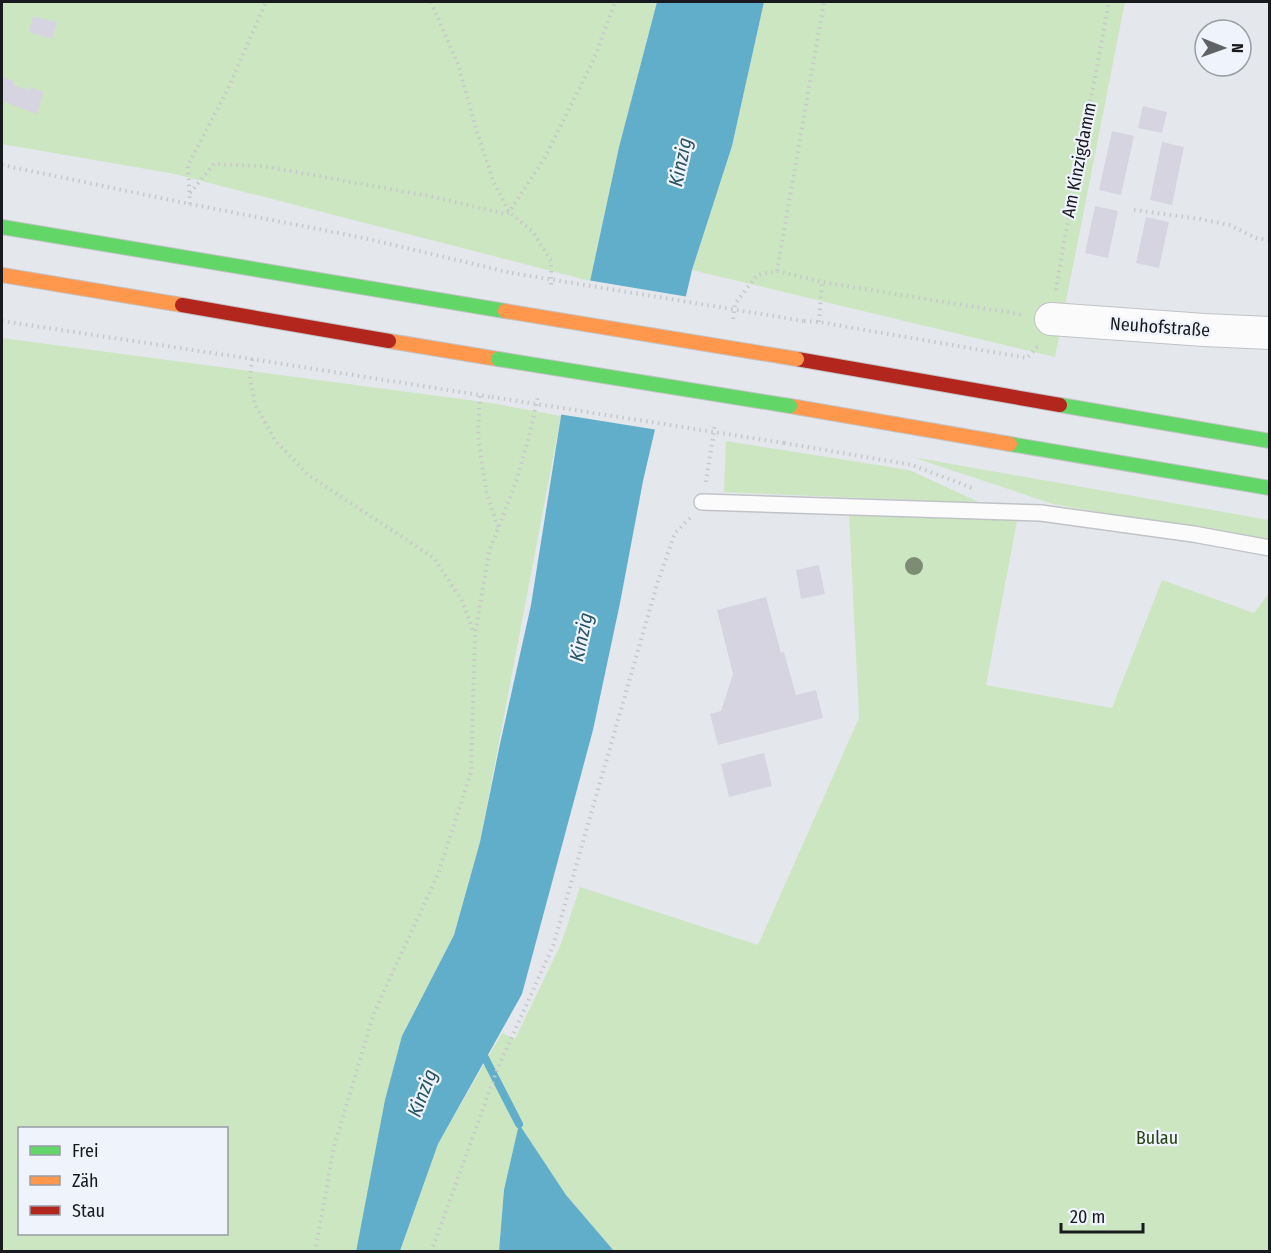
<svg xmlns="http://www.w3.org/2000/svg" width="1271" height="1253" font-family="'Fira Sans Condensed',sans-serif">
  <rect width="100%" height="100%" fill="#e4e7ec"/>
  <path fill="#cce6c1" fill-rule="evenodd" d="M2,2H657L619,147L590,281L175,174L2,144Z
    M764,2H1125L1055,357L692,270L732,146Z
    M2,338L491,403L561,416L480,842L454,935L402,1036L385,1251H2ZM20,1128H226V1234H20Z
    M726,441L909,470L981,503L724,492Z
    M912,457L1269,520V542L1053,504Z
    M849,512L1018,516L986,685L1112,708L1162,580L1254,613L1269,593V1251H614L566,1195L504,1190L499,1251L400,1252L438,1144L502,1033L515,1039L561,944L580,887L758,945L859,718Z"/>
  <path fill="#61aeca" d="M657,2H764L732,146L692,270L643,481L620,603L593,730L522,994L438,1144L400,1251L356,1252L385,1100L402,1036L454,935L480,842L500,744L531,605L561,416L619,147Z
    M519,1124L566,1195L614,1251H499L504,1190Z"/>
  <path fill="#e4e7ec" d="M587,280L689,297L658,430L558,414Z"/>
  <g fill="none" stroke-linecap="round" stroke-linejoin="round">
    <path stroke="#61aeca" stroke-width="8" d="M481,1050L519,1124"/>
  </g>
  <path fill="#d7d4e2" d="M33,16L57,22L52,39L29,32Z
    M2,77L14,81L13,85L29,90L30,87L44,92L37,114L2,101Z
    M1143,106L1167,112L1162,133L1138,128Z
    M1112,131L1134,136L1121,195L1099,190Z
    M1162,142L1184,147L1172,205L1150,200Z
    M1095,206L1118,211L1108,258L1085,253Z
    M1146,217L1169,222L1159,268L1136,263Z
    M819,565L825,594L801,599L796,570Z
    M766,597L781,653L784,652L796,695L816,690L823,718L718,745L710,714L721,711L733,674L717,610Z
    M764,753L772,786L729,797L721,764Z"/>
  <g fill="none" stroke-linecap="round" stroke-linejoin="round">
    <g stroke="#c1c3c7" stroke-width="18">
      <path id="lane" d="M702,502L1041,513L1193,534L1270,548"/>
    </g>
    <g stroke="#c1c3c7" stroke-width="34">
      <path id="street" d="M1051,319L1204,330L1270,333"/>
    </g>
    <g stroke="#c3c4c6" stroke-width="16">
      <path id="fast" d="M2,227L505,311
        M1060,405L1270,441
        M1010,444L1270,488"/>
    </g>
    <g stroke="#c3c4c6" stroke-width="16">
      <path id="slow" d="M2,275L182,305
        M389,341L498,359
        M790,406L1010,444"/>
    </g>
    <g stroke="#c3c4c6" stroke-width="16">
      <path id="jam" d="M182,305L389,341
        M797,359L1060,405"/>
    </g>
    <path stroke="#c8c8ca" stroke-width="4" stroke-dasharray="1.5 4.5" stroke-linecap="butt" d="M431,2L458,64L477,132L494,183L509,212L532,231L551,261V287
      M2,165L190,204L364,238L512,273
      M190,193L214,164L262,166L434,197L505,214L509,212L544,159L594,59L615,2
      M190,204L188,165L228,89L266,2
      M1134,210L1200,219L1229,225L1256,238L1270,240
      M777,271L824,2
      M1056,290L1063,248L1109,2
      M733,319L735,304L757,275L777,271L822,282L1024,315
      M2,321L252,359L492,397
      M804,321L819,322L1027,358L1039,345
      M819,322L822,282
      M252,359L250,379L255,405L275,440L308,475L434,558L462,601L474,633
      M480,396L478,435L486,491L498,527
      M784,443L912,465L972,488
      M706,482L715,424
      M315,1252L334,1147L374,1013L438,874L471,772L475,635L489,552L516,482L529,437L538,396
      M431,1252L497,1070L553,946L658,581L675,533L690,518"/>
    <use href="#lane" stroke="#fbfbfc" stroke-width="15"/>
    <use href="#street" stroke="#fbfbfc" stroke-width="32"/>
    <use href="#fast" stroke="#63d668" stroke-width="14"/>
    <use href="#slow" stroke="#ff974d" stroke-width="14"/>
    <use href="#jam" stroke="#b3261e" stroke-width="14"/>
    <g stroke="#c3c4c6" stroke-width="16" stroke-linecap="butt">
      <path id="fast-bridge" d="M498,359L790,406"/>
    </g>
    <g stroke="#c3c4c6" stroke-width="16" stroke-linecap="butt">
      <path id="slow-bridge" d="M505,311L797,359"/>
    </g>
    <path stroke="#c8c8ca" stroke-width="4" stroke-dasharray="1.5 4.5" stroke-linecap="butt" d="M512,273L804,321
      M492,397L784,443"/>
    <use href="#fast-bridge" stroke="#63d668" stroke-width="14"/>
    <use href="#slow-bridge" stroke="#ff974d" stroke-width="14"/>
  </g>
  <circle fill="#7c8d73" cx="914" cy="566" r="9"/>
  <g text-anchor="middle" dominant-baseline="central" stroke-width="4.5" stroke-linejoin="round" paint-order="stroke">
    <g font-size="18" fill="#191a1d" stroke="#eff3fc">
      <text transform="translate(1079 160) rotate(-79)">Am Kinzigdamm</text>
      <text transform="translate(1160 327) rotate(4)">Neuhofstraße</text>
    </g>
    <g font-size="18" fill="#274310" stroke="#eff3fc">
      <text x="1157" y="1138">Bulau</text>
    </g>
    <g font-size="20" font-style="italic" fill="#295466" stroke="#eff3fc">
      <text transform="translate(680 162) rotate(-78)">Kinzig</text>
      <text transform="translate(581 637) rotate(-78)">Kinzig</text>
      <text transform="translate(422 1093) rotate(-69)">Kinzig</text>
    </g>
  </g>
  <rect width="1271" height="1253" fill="none" stroke="#191a1d" stroke-width="6"/>
  <rect x="18" y="1127" width="210" height="108" fill="#eff3fc" stroke="#999ca3" stroke-width="1.5"/>
  <rect x="30" y="1146" width="30" height="9" fill="#63d668" stroke="#999ca3" stroke-width="1.5"/>
  <text x="72" y="1157" font-size="18" fill="#191a1d">Frei</text>
  <rect x="30" y="1176" width="30" height="9" fill="#ff974d" stroke="#999ca3" stroke-width="1.5"/>
  <text x="72" y="1187" font-size="18" fill="#191a1d">Zäh</text>
  <rect x="30" y="1206" width="30" height="9" fill="#b3261e" stroke="#999ca3" stroke-width="1.5"/>
  <text x="72" y="1217" font-size="18" fill="#191a1d">Stau</text>
  <g transform="translate(1223 48) rotate(91)"><circle r="28" fill="#eff3fc" stroke="#999ca3" stroke-width="1.5"/>
  <path d="M0-4.5L10 22L0 15L-10 22Z" fill="#606265"/>
  <text y="-9" font-size="16" font-weight="bold" text-anchor="middle" fill="#191a1d">N</text>
  </g>
  <path d="M1061 1223v9h82v-9" fill="none" stroke="#191a1d" stroke-width="3"/>
  <text x="1070" y="1223" font-size="18" fill="#191a1d" stroke="#eff3fc" stroke-width="4.5" paint-order="stroke">20 m</text>
</svg>
